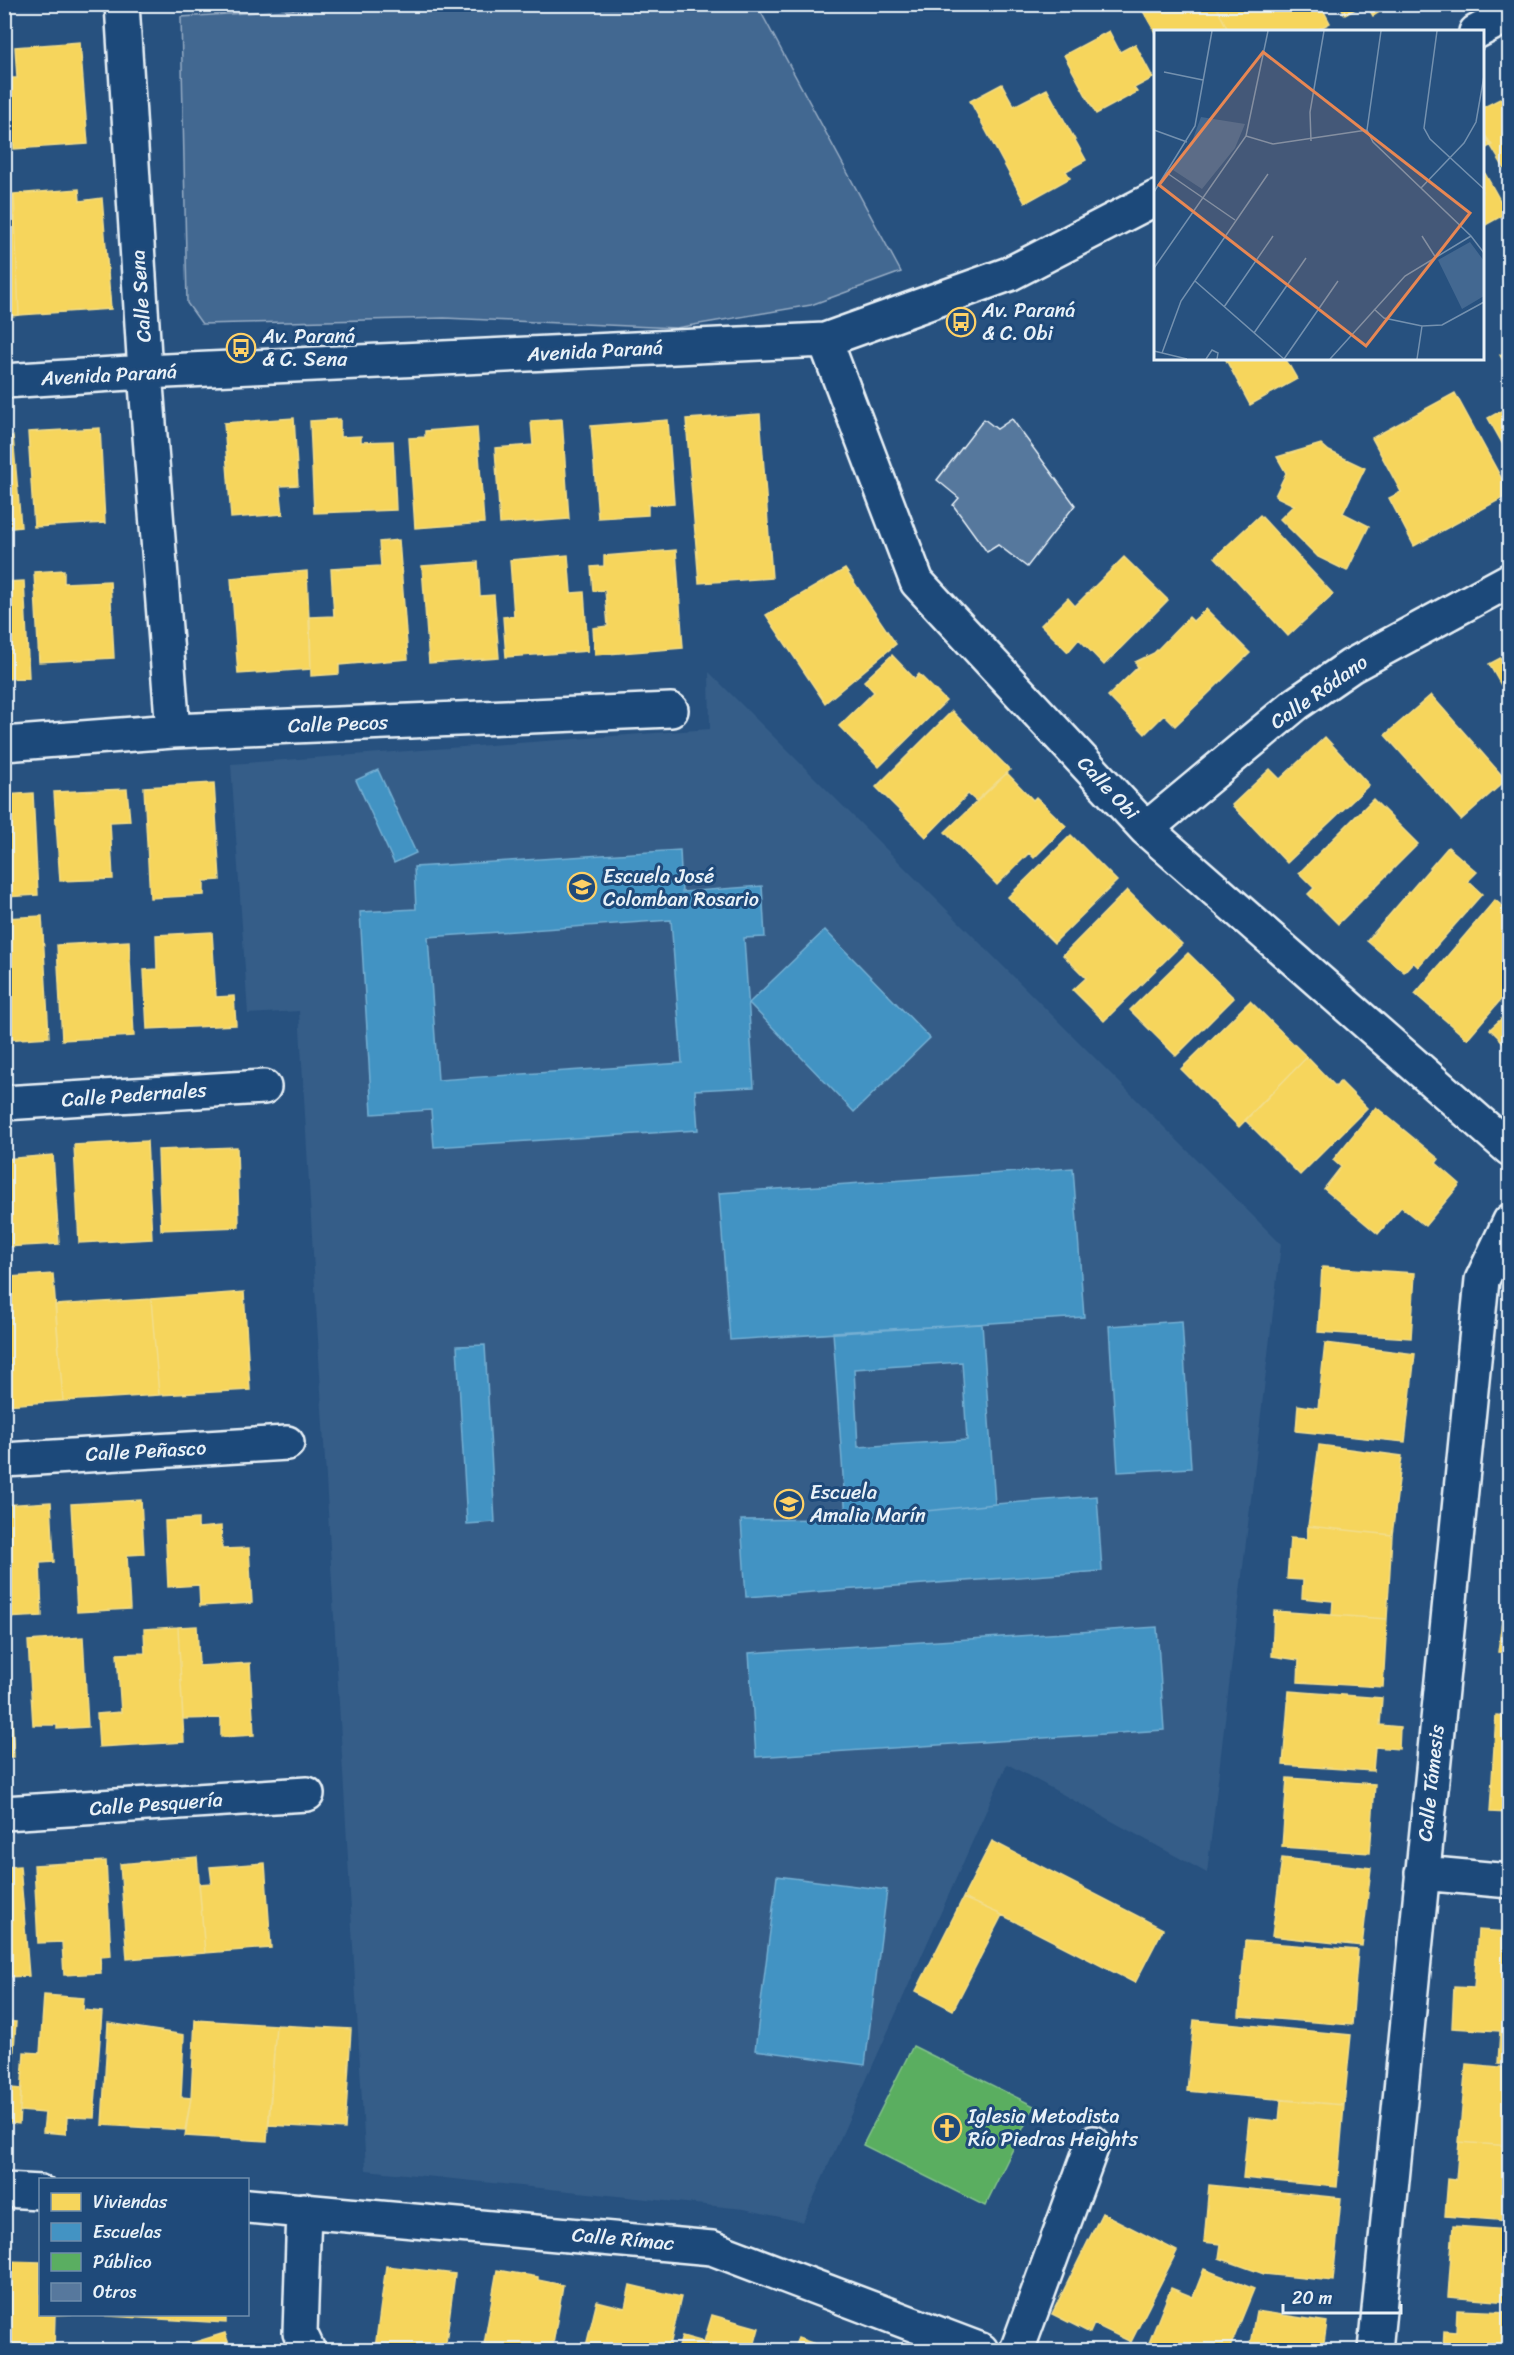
<svg xmlns="http://www.w3.org/2000/svg" width="1514" height="2355" font-family="Sriracha,sans-serif">
  <rect width="100%" height="100%" fill="#27517f"/>
  <filter id="ink" filterUnits="userSpaceOnUse"><feTurbulence type="fractalNoise" baseFrequency=".0167" numOctaves="2"/><feDisplacementMap in="SourceGraphic" scale="12" xChannelSelector="R" yChannelSelector="G"/><feConvolveMatrix kernelMatrix="1 2 1 2 8 2 1 2 1" color-interpolation-filters="sRGB"/></filter>
  <g filter="url(#ink)">
    <path fill="#355d88" d="M709,672L1281,1244L1207,1873L1007,1764L803,2222L744,2209L366,2170L299,1011L248,1014L231,764L710,729Z"/>
    <path fill="#436891" stroke="#96acc4" stroke-width="1.5" d="M383,4L757,5L901,272L811,305L676,328L444,318L202,324L187,303L181,17Z"/>
    <path fill="#f6d55c" stroke="#f2dd8b" stroke-width="1.5" d="M1139,4H1215L1229,32H1156V34Z
      M1215,4H1320L1330,23L1314,32H1229Z
      M1339,4H1364L1345,15Z
      M1366,4H1393L1373,16Z
      M1109,31L1120,52L1135,44L1153,78L1134,88L1137,92L1096,114L1064,55Z
      M80,42L88,144L14,149L9,78H17L15,47Z
      M1002,84L1014,106L1047,89L1086,160L1066,171L1070,178L1025,203L970,101Z
      M1510,94V178L1482,131V108Z
      M4,109L8,150H4Z
      M1482,131L1492,145L1482,150Z
      M1482,168L1507,213L1482,227Z
      M79,189L80,201L102,198L111,309L19,315L14,194Z
      M14,194L19,315L4,317V195Z
      M1510,349V372L1500,355Z
      M1225,358H1285L1297,379L1250,405Z
      M1455,393L1510,494L1414,546L1389,498L1401,492L1372,438Z
      M1510,406V457L1488,418Z
      M760,414L772,578L699,583L686,419Z
      M294,418L298,485L280,486L283,514L231,518L224,423Z
      M340,419V437L361,436V442L393,441L396,510L314,513L310,421Z
      M562,419L569,519L500,524L495,448L533,445L531,421Z
      M668,420L674,503L648,505V515L598,518L591,426Z
      M477,427L484,523L415,528L409,438L425,437V431Z
      M100,428L105,523L34,527L28,432Z
      M4,436H13L21,527L4,529Z
      M1321,444L1329,451L1365,468L1343,513L1369,526L1347,571L1318,557L1280,519L1294,505L1275,496L1286,473L1277,457Z
      M1260,515L1333,594L1288,636L1215,557Z
      M399,540L408,659L339,665V674L311,676L310,617L334,616L331,569L381,566L379,542Z
      M676,550L683,648L595,655L593,628L608,626L605,590L593,591L591,567L604,566V556Z
      M568,555L571,593L584,592L588,651L506,657L503,617L514,616L510,560Z
      M1124,557L1168,600L1104,665L1079,639L1068,652L1041,625L1068,598L1075,606Z
      M478,562L480,596L494,595L499,658L429,663L422,566Z
      M845,569L896,644L825,703L766,615Z
      M64,570V583L110,581L114,658L39,662L34,572Z
      M307,571L311,669L238,674L231,578Z
      M24,581L29,678L4,679V582Z
      M1206,609L1250,653L1175,726L1164,715L1145,734L1108,696L1138,667L1135,662L1154,653L1189,617L1193,621Z
      M1510,653V701L1489,664Z
      M892,655L915,679L919,674L946,701L879,767L839,726L874,692L864,681Z
      M1431,695L1506,780L1461,820L1385,735Z
      M952,711L1010,770L976,801L968,794L926,837L876,787Z
      M1325,737L1369,785L1287,863L1232,805L1270,769L1280,779Z
      M1007,773L1033,800L1036,797L1066,826L1034,858L1029,853L997,885L945,832Z
      M214,783L220,880L204,881V895L150,898L144,787Z
      M127,789L130,821L110,822L113,879L60,881L54,792Z
      M33,793L38,895L4,897V795Z
      M1373,799L1418,844L1338,924L1308,894L1314,888L1299,873Z
      M1071,835L1117,881L1054,943L1008,897Z
      M1448,847L1477,872L1468,881L1482,894L1418,967L1413,962L1404,972L1367,941Z
      M1127,890L1182,944L1104,1021L1073,990L1086,978L1063,955Z
      M1495,900L1510,912V989L1467,1039L1415,994Z
      M42,916L49,1037L4,1040V918Z
      M212,932L216,997L234,996L236,1025L147,1029L144,970L157,969L156,935Z
      M129,941L134,1036L62,1040L57,945Z
      M1188,953L1234,998L1176,1056L1130,1010Z
      M1250,1001L1307,1057L1239,1127L1181,1069Z
      M1510,1011V1049L1490,1029Z
      M1307,1057L1336,1087L1340,1081L1367,1108L1300,1175L1245,1120Z
      M1376,1107L1439,1159L1436,1163L1460,1184L1425,1226L1401,1207L1378,1234L1324,1189L1341,1167L1333,1160Z
      M147,1141L152,1239L79,1243L74,1145Z
      M237,1147L239,1227L161,1230L158,1150Z
      M53,1155L59,1244L4,1247V1159Z
      M1322,1267L1415,1273L1411,1338L1318,1332Z
      M53,1274L63,1401L4,1405V1308H10L9,1277Z
      M244,1292L250,1390L159,1395L151,1299Z
      M151,1299L159,1395L63,1401L55,1305Z
      M1325,1343L1415,1354L1405,1442L1296,1431L1298,1405L1318,1408Z
      M1319,1445L1402,1456L1392,1535L1308,1526Z
      M141,1500L144,1554L127,1555L130,1609L77,1612L71,1504Z
      M51,1502L54,1562L40,1563L42,1616L4,1618V1505Z
      M198,1519V1528L221,1526L222,1549L249,1548L252,1603L200,1606L199,1585L168,1587L165,1521Z
      M1308,1526L1392,1535L1387,1619L1332,1615L1333,1601L1302,1598L1303,1580L1287,1579L1290,1538L1307,1539Z
      M1274,1611L1387,1619L1383,1687L1298,1682L1299,1660L1272,1656Z
      M1503,1613L1510,1614V1687L1505,1686L1509,1653L1498,1652Z
      M197,1626L199,1666L250,1663L254,1735L221,1737V1718L183,1719L178,1627Z
      M178,1627L184,1742L99,1747L97,1714L121,1712L117,1654L145,1653L144,1629Z
      M83,1637L88,1727L57,1729V1725H33L28,1641Z
      M4,1662H9L14,1757H4Z
      M1289,1691L1382,1698L1380,1725L1400,1727L1399,1749L1375,1747L1373,1771L1283,1765Z
      M1496,1715L1510,1716V1813L1490,1812Z
      M1287,1778L1375,1784L1370,1853L1282,1847Z
      M992,1841L1163,1929L1135,1983L1002,1915L963,1898Z
      M197,1857L205,1953L127,1959L120,1864Z
      M1282,1858L1371,1868L1362,1946L1272,1936Z
      M106,1861L111,1956L100,1957L101,1973L64,1975L62,1942L38,1943L34,1865Z
      M265,1863L271,1948L205,1953L199,1884L212,1883L210,1867Z
      M20,1866L29,1976L4,1977V1867Z
      M963,1898L1002,1915L953,2010L916,1991Z
      M1478,1930L1510,1932V2064L1498,2063L1500,2031L1452,2028L1454,1987L1474,1988Z
      M1245,1941L1358,1950L1352,2025L1239,2016Z
      M44,1995L84,1998L83,2010L102,2012L94,2118L67,2117L66,2134L43,2132L45,2113L20,2111L24,2052L40,2053Z
      M195,2020L276,2025L267,2141L185,2136L191,2098Z
      M1194,2020L1351,2035L1344,2105L1187,2091Z
      M4,2021L16,2022L11,2088L21,2089L19,2124L4,2122Z
      M108,2023L184,2035L181,2097L191,2098L185,2130L102,2125Z
      M276,2025L351,2029L345,2129L269,2125Z
      M1466,2064L1510,2068V2146L1459,2142Z
      M1281,2100L1344,2105L1337,2187L1243,2178L1249,2118L1279,2121Z
      M1459,2142L1510,2146V2221L1445,2216L1448,2179L1456,2180Z
      M1209,2185L1341,2198L1333,2281L1264,2274L1219,2258L1221,2244L1204,2242Z
      M1102,2213L1177,2251L1131,2342L1094,2324L1090,2333L1052,2314Z
      M1453,2226L1510,2230V2302L1448,2297Z
      M4,2261L40,2262V2314H75L55,2315L54,2350H4Z
      M386,2266L455,2274L445,2350H397L375,2348Z
      M1204,2269L1254,2289L1229,2350H1146L1171,2288L1193,2297Z
      M497,2270L538,2277V2280L563,2285L552,2350H483Z
      M630,2285L681,2297L669,2350H585L597,2301L625,2308Z
      M1457,2310L1510,2312V2350H1443L1444,2331L1456,2332Z
      M1256,2311L1327,2322L1323,2350H1249Z
      M75,2314H226V2323Z
      M712,2315L759,2328L753,2350H678L682,2336L704,2342Z
      M225,2333L231,2350H169Z
      M798,2338L832,2350H793Z"/>
    <path fill="#4393c3" stroke="#74afd3" stroke-width="1.5" fill-rule="evenodd" d="M378,770L416,853L394,863L356,780Z
      M680,850L682,892L762,886L765,937L744,938L754,1087L695,1090L698,1130L434,1147L431,1110L372,1114L360,912L416,909L414,867ZM671,920L682,1063L438,1080L428,937Z
      M825,930L930,1038L854,1112L749,1003Z
      M1073,1168L1084,1317L730,1340L719,1193Z
      M1182,1321L1191,1468L1118,1472L1109,1326Z
      M982,1324L995,1504L846,1519L833,1332ZM962,1362L967,1440L858,1447L854,1369Z
      M485,1345L495,1522L467,1524L457,1346Z
      M1097,1496L1102,1571L746,1597L741,1520L846,1519L995,1504Z
      M1157,1627L1164,1730L756,1757L749,1653Z
      M777,1876L887,1890L865,2065L755,2050Z"/>
    <path fill="#5aae61" stroke="#85c28e" stroke-width="1.5" d="M913,2046L1034,2106L985,2206L863,2145Z"/>
    <path fill="#57789d" stroke="#e8f1f8" stroke-width="1.5" d="M984,419L997,429L1012,419L1075,505L1027,567L998,545L987,552L953,505L959,498L937,480Z"/>
    <g fill="none" stroke-linecap="round" stroke-linejoin="round">
      <g stroke="#e8f1f8" stroke-width="38">
        <path id="street" d="M122,4L145,372L173,731
          M1476,32L1510,14
          M825,340L917,582L1146,829L1510,1149
          M4,381L145,372L825,340L1009,274L1156,198
          M4,744L173,731L671,710
          M1146,829L1296,704L1351,666L1510,580
          M4,1103L264,1087
          M4,1460L287,1443
          M4,1813L307,1794
          M1422,1873L1510,1881
          M4,2190L40,2192
          M248,2206L712,2248L981,2350
          M304,2210L300,2333L308,2350
          M1017,2350L1093,2143
          M1375,2350L1482,1280L1510,1221"/>
      </g>
      <use href="#street" stroke="#1f4a7a" stroke-width="33"/>
    </g>
  </g>
  <defs>
    <g id="bus-ring" transform="scale(1.5)"><circle r="9.5" fill="#1f4a7a" stroke="#ffd166" stroke-width="1.5"/><path d="M-5-6H5V4H4V6H2V4H-2V6H-4V4H-5ZM-3.5-4V0h7V-4ZM-3.5 1.2v1.5H-2V1.2ZM2 1.2v1.5H3.5V1.2Z" fill="#ffd166"/></g>
    <g id="school-ring" transform="scale(1.5)"><circle r="9.5" fill="#1f4a7a" stroke="#ffd166" stroke-width="1.5"/><path d="M0-5L7-2L0 1L-7-2ZM-4 1L0 2.5L4 1V4Q0 6-4 4Z" fill="#ffd166"/></g>
    <g id="church-ring" transform="scale(1.5)"><circle r="9.5" fill="#1f4a7a" stroke="#ffd166" stroke-width="1.5"/><path d="M-1.2-6h2.4v3.5h3.3v2.4h-3.3V6h-2.4V-.1h-3.3v-2.4h3.3Z" fill="#ffd166"/></g>
  </defs>
  <g fill-rule="evenodd">
    <use href="#bus-ring" x="961" y="322"/>
    <use href="#bus-ring" x="241" y="348"/>
    <use href="#school-ring" x="582" y="887"/>
    <use href="#school-ring" x="789" y="1504"/>
    <use href="#church-ring" x="947" y="2128"/>
  </g>
  <g text-anchor="middle" dominant-baseline="central" stroke-width="6" stroke-linejoin="round" paint-order="stroke">
    <g font-size="20" fill="#e8f1f8" stroke="#1f4a7a">
      <text transform="translate(141 296) rotate(-94)">Calle Sena</text>
      <text transform="translate(595 351) rotate(-3)">Avenida Paraná</text>
      <text transform="translate(109 375) rotate(-3)">Avenida Paraná</text>
      <text transform="translate(1319 692) rotate(-35)">Calle Ródano</text>
      <text transform="translate(338 724) rotate(-2)">Calle Pecos</text>
      <text transform="translate(1108 788) rotate(47)">Calle Obi</text>
      <text transform="translate(134 1095) rotate(-4)">Calle Pedernales</text>
      <text transform="translate(146 1451) rotate(-3)">Calle Peñasco</text>
      <text transform="translate(1431 1783) rotate(-84)">Calle Támesis</text>
      <text transform="translate(156 1804) rotate(-4)">Calle Pesquería</text>
      <text transform="translate(623 2239) rotate(5)">Calle Rímac</text>
    </g>
    <g font-size="20" fill="#e8f1f8" stroke="#1f4a7a" text-anchor="start">
      <text x="982" y="310">Av. Paraná<tspan x="982" dy="23">&amp; C. Obi</tspan></text>
      <text x="262" y="336">Av. Paraná<tspan x="262" dy="23">&amp; C. Sena</tspan></text>
      <text x="603" y="876">Escuela José<tspan x="603" dy="23">Colomban Rosario</tspan></text>
      <text x="810" y="1492">Escuela<tspan x="810" dy="23">Amalia Marín</tspan></text>
      <text x="968" y="2116">Iglesia Metodista<tspan x="968" dy="23">Río Piedras Heights</tspan></text>
    </g>
  </g>
  <g transform="translate(1154 30)">
    <rect width="330" height="330" fill="#27517f"/>
    <path d="M47,87L91,94L81,118L48,159L19,140L37,114ZM316,212L330,231V266L308,279L284,230Z" fill="#436891"/>
    <path fill="none" stroke="#7491af" stroke-width="1.5" d="M227,1L213,100L219,112L317,206L330,223M283,1L270,98L276,109L330,159M10,42L49,50M0,100L33,112M92,106L119,114L213,100M157,111L156,82L170,1M13,143L81,190M267,158L310,113L322,92L330,46M0,162L41,96L58,1M268,206L282,228M0,238L92,106L114,1M41,251L130,329M70,277L119,206M220,279L230,288L268,296L288,295L330,272M100,303L152,228M0,321L33,329M8,323L27,271L114,144M52,329L58,320L64,323L63,329M130,329L184,251M176,329L251,246L317,206M263,329L268,296"/>
    <path fill="#e88753" fill-opacity="0.15" stroke="#e88753" stroke-width="3" d="M109,22L316,183L212,316L5,155Z"/>
    <rect width="330" height="330" fill="none" stroke="#e8f1f8" stroke-width="3"/>
  </g>
  <rect width="1514" height="2355" fill="none" stroke="#1f4a7a" stroke-width="24"/>
  <rect x="12" y="12" width="1490" height="2331" fill="none" stroke="#e8f1f8" stroke-width="2" filter="url(#ink)"/>
  <rect x="39" y="2178" width="210" height="138" fill="#1f4a7a" stroke="#6f8dac" stroke-width="1.5"/>
  <rect x="51" y="2193" width="30" height="18" fill="#f6d55c" stroke="#6f8dac" stroke-width="1.5"/>
  <text x="93" y="2208" font-size="18" fill="#e8f1f8">Viviendas</text>
  <rect x="51" y="2223" width="30" height="18" fill="#4393c3" stroke="#6f8dac" stroke-width="1.5"/>
  <text x="93" y="2238" font-size="18" fill="#e8f1f8">Escuelas</text>
  <rect x="51" y="2253" width="30" height="18" fill="#5aae61" stroke="#6f8dac" stroke-width="1.5"/>
  <text x="93" y="2268" font-size="18" fill="#e8f1f8">Público</text>
  <rect x="51" y="2283" width="30" height="18" fill="#57789d" stroke="#6f8dac" stroke-width="1.5"/>
  <text x="93" y="2298" font-size="18" fill="#e8f1f8">Otros</text>
  <path d="M1283 2304v9h118v-9" fill="none" stroke="#e8f1f8" stroke-width="3"/>
  <text x="1292" y="2304" font-size="18" fill="#e8f1f8" stroke="#1f4a7a" stroke-width="4.5" paint-order="stroke">20 m</text>
</svg>
